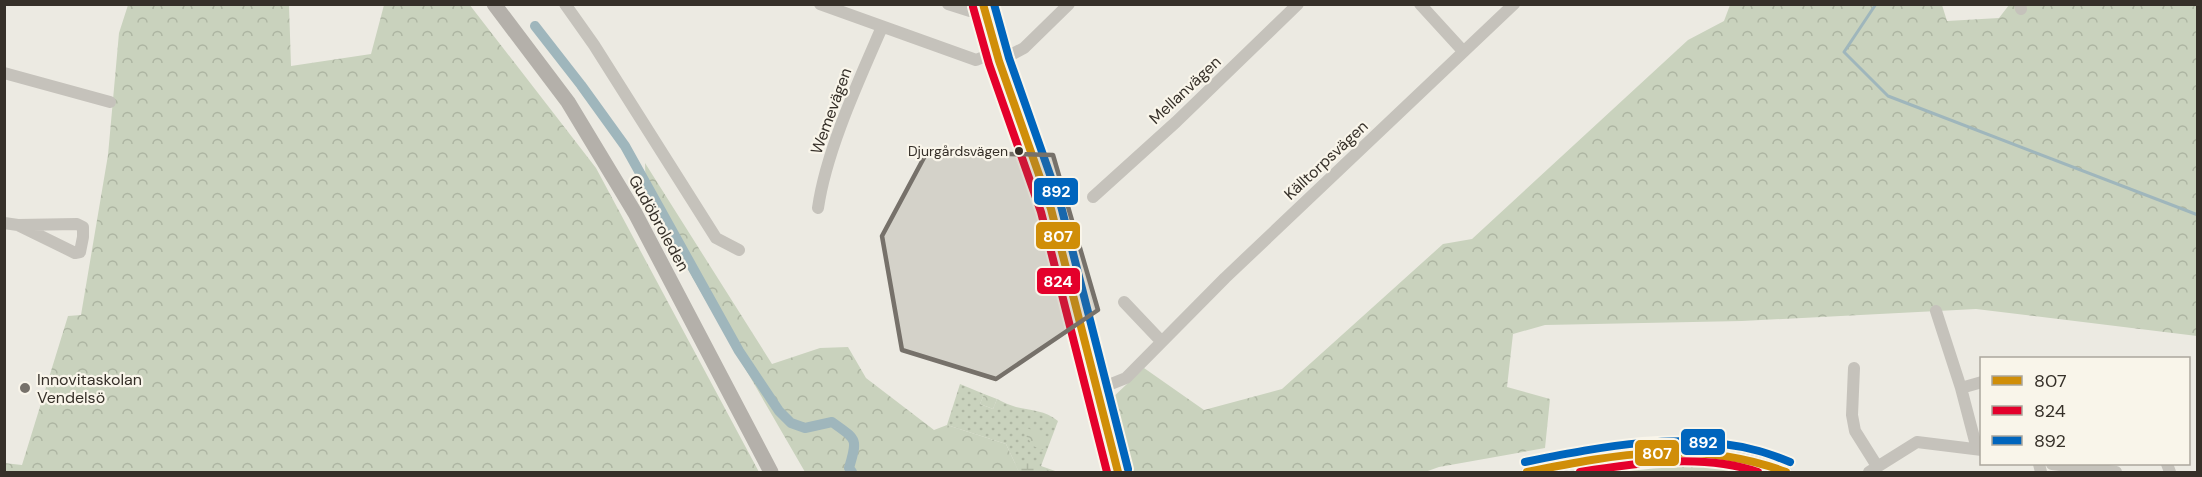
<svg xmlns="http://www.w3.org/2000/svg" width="2202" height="477" font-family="'DM Sans',sans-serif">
  <defs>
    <pattern id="grass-dots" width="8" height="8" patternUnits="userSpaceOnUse" patternTransform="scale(1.5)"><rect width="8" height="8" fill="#c9d2bd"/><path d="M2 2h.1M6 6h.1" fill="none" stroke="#adb5a2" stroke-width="1.8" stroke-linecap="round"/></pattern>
    <pattern id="forest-crowns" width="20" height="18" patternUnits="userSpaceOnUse" patternTransform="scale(1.5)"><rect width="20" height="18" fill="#c9d2bd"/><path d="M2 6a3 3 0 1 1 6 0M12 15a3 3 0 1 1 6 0" fill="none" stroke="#adb5a2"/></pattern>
    <pattern id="wetland-marsh" width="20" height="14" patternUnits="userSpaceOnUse" patternTransform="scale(1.5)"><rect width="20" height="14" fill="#c9d2bd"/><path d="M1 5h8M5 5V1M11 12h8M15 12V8" fill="none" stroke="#adb5a2"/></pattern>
  </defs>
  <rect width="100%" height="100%" fill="#eceae2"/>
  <path fill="url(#grass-dots)" d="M960,384L984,394L980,404L993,409L997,399C1003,402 1009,405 1016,407C1032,411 1045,410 1058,421L1041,466L1058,472H1019L1006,444L947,425Z"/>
  <path fill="url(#forest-crowns)" d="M469,4L596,168L759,472H5L4,463L22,465L68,316L81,315L108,155L119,33L128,5H289L291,66L371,54L384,5Z
    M1730,5H1942L1947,21L1999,18L2009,5H2197V336L1976,309L1742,321L1545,325L1513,334L1507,387L1550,399L1545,448L1439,467L1425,472H1130L1111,399L1144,368L1204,410L1282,389L1443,244L1472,239L1688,40L1724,21Z
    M645,163L772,364L820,348L848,347L866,378L934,430L947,425L1006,444L1019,472H805L646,197Z
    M984,394L997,399L993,409L980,404Z
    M1027,428L1048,437L1043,450L1033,446L1025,434Z
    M1710,459L1766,472H1561L1663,460Z"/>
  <path fill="url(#wetland-marsh)" d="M1028,460L1050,472H1019L1015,464Z"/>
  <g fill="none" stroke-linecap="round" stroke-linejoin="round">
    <path stroke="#9fb6bc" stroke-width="3" d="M1876,4L1844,52L1888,96L2198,215"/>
    <path stroke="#9fb6bc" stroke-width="10" d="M535,26L581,85L625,146L739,351L779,411L791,423L805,428L832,422C857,440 858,438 849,468L852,472"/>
    <path stroke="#c5c2bb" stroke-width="12" d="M565,4L594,45L716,238L739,250
      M820,4L976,60L996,52
      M948,4L970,11
      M983,4L999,61L1051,209L1118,472
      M1420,4L1463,51
      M2020,4L2021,9
      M999,61L1024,48L1069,4
      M4,73L110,102
      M1093,197L1176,122L1298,4
      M818,208C826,151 859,80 882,27
      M4,223L18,225L77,224L83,227V237L80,252L75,253L18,225
      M1124,302L1161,341
      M1936,311L1961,388L1977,449
      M1854,368L1852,415L1855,431L1877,466
      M1961,388L1982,382
      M1096,390L1126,378L1225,278L1514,4
      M2039,464L2041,472
      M2052,464L2116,472
      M2167,464L2170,472
      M1527,472C1604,456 1713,436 1786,472
      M1869,472L1917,442L1982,450"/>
    <path stroke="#b4b0aa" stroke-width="15" d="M494,4L568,102L635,213L771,472"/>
    <g stroke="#f9f5ea" stroke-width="12">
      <path id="bus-1" d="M983,4L999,61L1051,209L1118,472
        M1527,472C1617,454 1698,439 1786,472"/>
    </g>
    <g stroke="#f9f5ea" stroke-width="12">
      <path id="bus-2" d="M973,7L989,64L1041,212L1107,472
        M1580,472C1636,463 1703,453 1758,472"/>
    </g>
    <g stroke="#f9f5ea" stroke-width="12">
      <path id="bus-3" d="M994,4L1009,58L1061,206L1128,469
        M1525,462C1600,447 1683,430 1759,451C1770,454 1780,458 1790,462"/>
    </g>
    <use href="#bus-1" stroke="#d08e08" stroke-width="8"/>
    <use href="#bus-2" stroke="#e4002b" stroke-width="8"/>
    <use href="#bus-3" stroke="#0065bd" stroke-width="8"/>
  </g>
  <path fill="#76716a" fill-opacity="0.2" stroke="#76716a" stroke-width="4.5" stroke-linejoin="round" d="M927,152L1053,155L1098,310L996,379L902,350L882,236Z"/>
  <circle fill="#363029" stroke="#f9f5ea" stroke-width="2" cx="1019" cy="151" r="5"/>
  <circle fill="#76716a" stroke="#f9f5ea" stroke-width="2" cx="25" cy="388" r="6"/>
  <g text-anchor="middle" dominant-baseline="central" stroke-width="4.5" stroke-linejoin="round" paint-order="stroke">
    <g font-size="14" fill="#363029" stroke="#f9f5ea" text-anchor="end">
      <text x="1008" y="151">Djurgårdsvägen</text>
    </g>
    <g font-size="16" fill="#363029" stroke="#f9f5ea">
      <text transform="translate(1185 90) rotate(-43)">Mellanvägen</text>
      <text transform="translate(831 111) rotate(-70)">Wemevägen</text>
      <text transform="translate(1326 160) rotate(-43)">Källtorpsvägen</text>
      <text transform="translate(659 223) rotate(61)">Gudöbroleden</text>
    </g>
    <g font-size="16" fill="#363029" stroke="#f9f5ea" text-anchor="start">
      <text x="37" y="379">Innovitaskolan<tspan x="37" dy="18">Vendelsö</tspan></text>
    </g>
  </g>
  <g stroke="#f9f5ea" stroke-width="2">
    <rect x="1033" y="177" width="46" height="29" rx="6" fill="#0065bd"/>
    <rect x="1035" y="221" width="46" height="29" rx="6" fill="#d08e08"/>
    <rect x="1036" y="267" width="45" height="28" rx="6" fill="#e4002b"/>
    <rect x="1680" y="428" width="46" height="28" rx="6" fill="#0065bd"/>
    <rect x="1634" y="439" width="46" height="28" rx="6" fill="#d08e08"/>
  </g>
  <g font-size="16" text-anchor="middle" font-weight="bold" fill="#fff">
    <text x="1056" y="197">892</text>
    <text x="1058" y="242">807</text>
    <text x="1058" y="287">824</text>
    <text x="1703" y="448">892</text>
    <text x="1657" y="459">807</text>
  </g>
  <rect width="2202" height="477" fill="none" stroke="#363029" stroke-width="12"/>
  <rect x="1980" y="357" width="210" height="108" fill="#f9f5ea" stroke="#aba69d" stroke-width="1.5"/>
  <rect x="1992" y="376" width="30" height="9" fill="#d08e08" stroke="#aba69d" stroke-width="1.5"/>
  <text x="2034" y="387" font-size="18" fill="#363029">807</text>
  <rect x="1992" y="406" width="30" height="9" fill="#e4002b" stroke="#aba69d" stroke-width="1.5"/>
  <text x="2034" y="417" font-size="18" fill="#363029">824</text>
  <rect x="1992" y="436" width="30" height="9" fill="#0065bd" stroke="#aba69d" stroke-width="1.5"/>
  <text x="2034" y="447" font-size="18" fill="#363029">892</text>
</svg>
